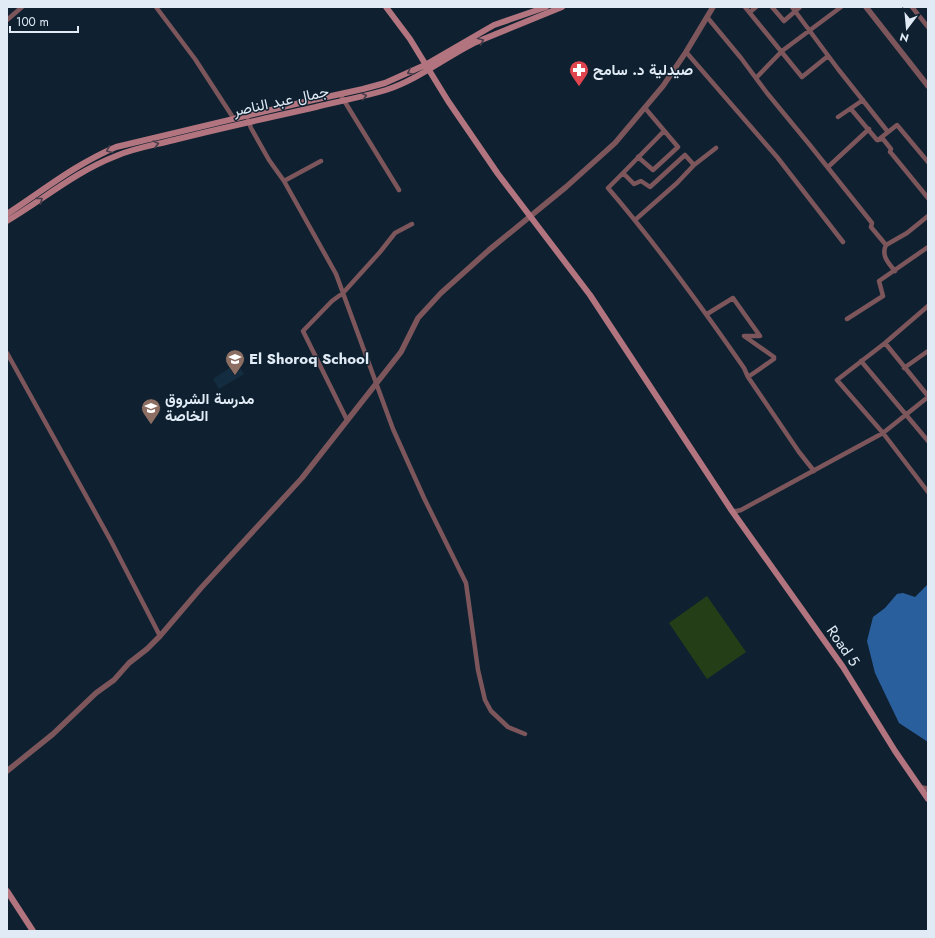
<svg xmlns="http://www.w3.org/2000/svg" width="935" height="938" font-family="Jost,Vazirmatn,sans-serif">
  <rect width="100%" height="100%" fill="#0f2130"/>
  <path fill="#142c3f" d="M237,363L244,374L219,389L213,379Z"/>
  <path fill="#243e17" d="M707,596L746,652L707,679L669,623Z"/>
  <path fill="#2a5f9e" d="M928,584V742L899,723L875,673L867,641L873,617L885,608L897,594L903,593L915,597Z"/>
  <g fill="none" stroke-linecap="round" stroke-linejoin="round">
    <path stroke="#7d565c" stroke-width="4.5" d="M156,7L195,59L234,119
      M745,7L802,77L828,56
      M772,7L784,21L800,7
      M792,7L838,69L888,132
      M912,7L928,27
      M750,12L756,7
      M707,17L741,58L767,93L809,144L872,223L871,227L886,245
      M7,20L22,7
      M686,52L777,157L843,242
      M756,78L782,51L841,7
      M340,94L399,190
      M851,109L877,140L883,139L891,149L890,152L892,154L928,198
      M838,117L863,100
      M248,120L251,128L269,160L284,181L336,274L393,429L424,498L466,583L478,670L485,700L491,711L508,727L525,734
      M878,140L897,125L928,162
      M638,157L653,170L678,147L645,108
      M694,165L685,155L650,187L641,181L634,184L623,173L608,188C657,245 701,306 744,368L748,377L799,452L814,471
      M828,167L869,129
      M623,173L664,131
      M284,181L321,161
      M635,220L677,183L694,165L716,148
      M895,271C888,263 881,255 886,245L907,233L928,216
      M928,306L885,343L837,380L883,433L928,492
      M707,314L733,298L760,336H744L774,357V359L748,377
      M847,319L883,296L879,281L928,247
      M885,343L928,396
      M7,353L111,541L160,636
      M861,361L928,441
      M904,368L928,351
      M347,420L303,331L332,301L343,293L380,252L395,233L412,224
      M732,511H737L741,510L883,433L928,397"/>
    <path stroke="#7d565c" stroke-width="5.5" d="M866,7L928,86
      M7,771L53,734L96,693L114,680L129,663L147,649L160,636L201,588L302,478L401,352L418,318L441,293L489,250L566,187L615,143L663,86L686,52L713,7
      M922,788L928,789"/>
    <path stroke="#b2747e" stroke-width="6" d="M386,7L410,39L448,101L498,174L590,295L732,511L843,667L895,751L928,799
      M7,214C44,190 74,165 116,147L304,102L363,89L385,83L425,65L494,25L546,7
      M7,221C44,199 75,172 116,156C134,148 155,145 174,140C221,128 268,118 316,107C339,101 363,97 386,90C419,79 444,58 474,43L562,7
      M7,891L33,931"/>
  </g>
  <defs><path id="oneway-chevron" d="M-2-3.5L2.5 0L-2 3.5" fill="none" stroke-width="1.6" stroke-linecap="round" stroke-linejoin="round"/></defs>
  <g stroke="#483e4b">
    <use href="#oneway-chevron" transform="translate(481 41) rotate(-22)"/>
    <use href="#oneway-chevron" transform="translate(410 72) rotate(154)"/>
    <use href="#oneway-chevron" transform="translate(364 96) rotate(-14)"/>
    <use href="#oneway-chevron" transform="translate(156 144) rotate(-13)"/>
    <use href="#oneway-chevron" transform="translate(109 150) rotate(158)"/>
    <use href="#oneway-chevron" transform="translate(40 200) rotate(-36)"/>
  </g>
  <defs>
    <g id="pharmacy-pin" transform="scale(1)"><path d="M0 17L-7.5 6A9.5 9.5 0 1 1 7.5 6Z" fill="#e0444e" stroke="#0f2130"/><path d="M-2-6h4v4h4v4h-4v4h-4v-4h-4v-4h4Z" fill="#fff"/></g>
    <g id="school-pin" transform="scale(1)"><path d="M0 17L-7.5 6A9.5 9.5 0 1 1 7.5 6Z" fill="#8d6e63" stroke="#0f2130"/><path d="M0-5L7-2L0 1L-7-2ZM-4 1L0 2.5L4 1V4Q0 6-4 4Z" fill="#fff"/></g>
  </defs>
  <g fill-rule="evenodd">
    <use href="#pharmacy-pin" x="579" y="70"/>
    <use href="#school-pin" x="235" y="359"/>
    <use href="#school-pin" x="151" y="408"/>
  </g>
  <g text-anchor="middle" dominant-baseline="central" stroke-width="3" stroke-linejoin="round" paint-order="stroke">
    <g font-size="15" font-weight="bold" fill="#e0ebf5" stroke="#0f2130" text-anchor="start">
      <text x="593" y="70">صيدلية د. سامح</text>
      <text x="249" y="359">El Shoroq School</text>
      <text x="165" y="399">مدرسة الشروق<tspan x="165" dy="17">الخاصة</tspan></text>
    </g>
    <g font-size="15" fill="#e0ebf5" stroke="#0f2130">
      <text transform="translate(281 101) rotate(-12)">جمال عبد الناصر</text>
      <text transform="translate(843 646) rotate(55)">Road 5</text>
    </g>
  </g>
  <rect width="935" height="938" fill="none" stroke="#e0ebf5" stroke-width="16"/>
  <g transform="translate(907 28) rotate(196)" stroke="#0f2130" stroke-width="3" paint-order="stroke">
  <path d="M0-3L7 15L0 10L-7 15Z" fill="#e0ebf5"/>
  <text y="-6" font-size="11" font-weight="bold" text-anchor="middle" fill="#e0ebf5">N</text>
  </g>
  <path d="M10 26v6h68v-6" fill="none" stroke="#e0ebf5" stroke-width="2"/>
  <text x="16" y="26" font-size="12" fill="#e0ebf5" stroke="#0f2130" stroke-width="3" paint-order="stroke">100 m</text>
</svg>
